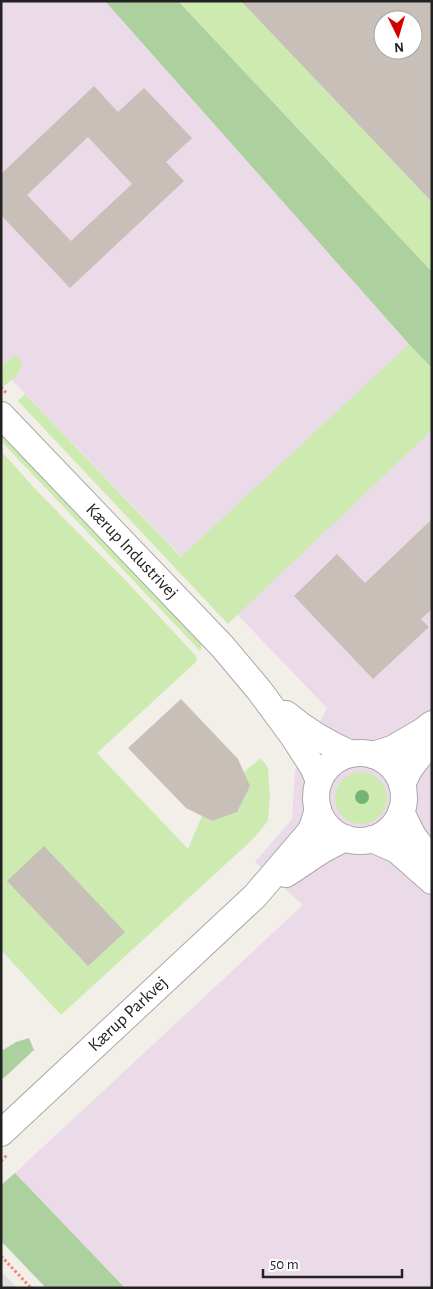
<svg xmlns="http://www.w3.org/2000/svg" width="433" height="1289" font-family="'Alegreya Sans',sans-serif">
  <rect width="100%" height="100%" fill="#f2efe9"/>
  <path fill="#e0dfdf" d="M1,1271L17,1288H1Z"/>
  <path fill="#ebdbe8" fill-rule="evenodd" d="M1,1H432V1288H125L15,1173L303,905L255,862L292,819L295,770L327,708L11,379L20,372L16,355L4,365L1,362ZM383,20H413V50H383Z"/>
  <path fill="#cdebb0" d="M178,1H241L432,202V272Z
    M409,344L432,368V430L228,624L18,401L25,394L181,557Z
    M16,354L22,362C22,374 12,379 4,386L1,384V362L4,365Z
    M1,431L201,644L202,648L200,651L1,441Z
    M1,451L39,493L130,585L196,656L197,661L97,753L188,849L202,816L212,821L237,812L249,786L244,772L261,758L268,768L270,796L268,821L252,840L61,1015L1,950Z
    M335 798a26 26 0 1 1 52 0a26 26 0 1 1-52 0Z"/>
  <path fill="#add19e" d="M105,1H178L432,272V368L409,344Z
    M29,1038L34,1050L5,1077L1,1079V1049L3,1050L16,1042Z
    M15,1173L125,1288H46L1,1241V1185Z"/>
  <path fill="#c7bfb8" fill-rule="evenodd" d="M241,1H432V202ZM383,20H413V50H383Z
    M94,86L118,112L144,88L192,138L166,162L184,181L70,288L1,215V174ZM88,137L132,184L71,241L27,195Z
    M432,519V609L421,619L429,627L373,679L294,596L337,554L365,583Z
    M181,699L238,759L250,786L237,812L212,821L186,808L128,748Z
    M44,846L125,932L88,966L7,881Z"/>
  <g fill="none" stroke-linecap="round" stroke-linejoin="round">
    <g stroke="#a9a9a9" stroke-width="28">
      <g id="minor">
        <path id="s1" d="M1,415L222,646L259,690L293,736L313,767L319,781"/>
        <path d="M286,714C306,731 326,743 351,754"/>
        <circle cx="360" cy="797" r="44"/>
        <path d="M373,755L392,749L423,731L432,724"/>
        <path d="M402,784L410,768L432,740"/>
        <path d="M401,812L413,836L432,861"/>
        <path d="M372,839L397,850L432,881"/>
        <path d="M286,874L322,850L345,838"/>
        <path id="s2" d="M1,1133L255,896L309,833L313,826L318,809"/>
      </g>
    </g>
    <path stroke="#fa8072" stroke-width="3" stroke-dasharray="2.5 2.5" stroke-linecap="butt" d="M1,387L7,394
      M1,1161L8,1154
      M1,1256L31,1288"/>
    <use href="#minor" stroke="#fff" stroke-width="26"/>
  </g>
  <circle fill="#74b475" cx="362" cy="797" r="7"/>
  <g text-anchor="middle" dominant-baseline="central" stroke-width="5" stroke-linejoin="round" paint-order="stroke">
    <g font-size="18" fill="#222" stroke="#fff">
      <text stroke="none"><textPath href="#s1" startOffset="189">Kærup Industrivej</textPath></text>
      <text stroke="none"><textPath href="#s2" startOffset="174">Kærup Parkvej</textPath></text>
    </g>
  </g>
  <rect width="433" height="1289" fill="none" stroke="#222222" stroke-width="5"/>
  <g transform="translate(398 35) rotate(175)"><circle r="24" fill="#ffffff" stroke="#a7a7a7"/>
  <path d="M0-4L9 19L0 12L-9 19Z" fill="#d40000"/>
  <text y="-8" font-size="14" font-weight="bold" text-anchor="middle" fill="#222222">N</text>
  </g>
  <path d="M263 1269v8h139v-8" fill="none" stroke="#222222" stroke-width="2.5"/>
  <text x="270" y="1269" font-size="15" fill="#222222" stroke="#ffffff" stroke-width="4" paint-order="stroke">50 m</text>
</svg>
